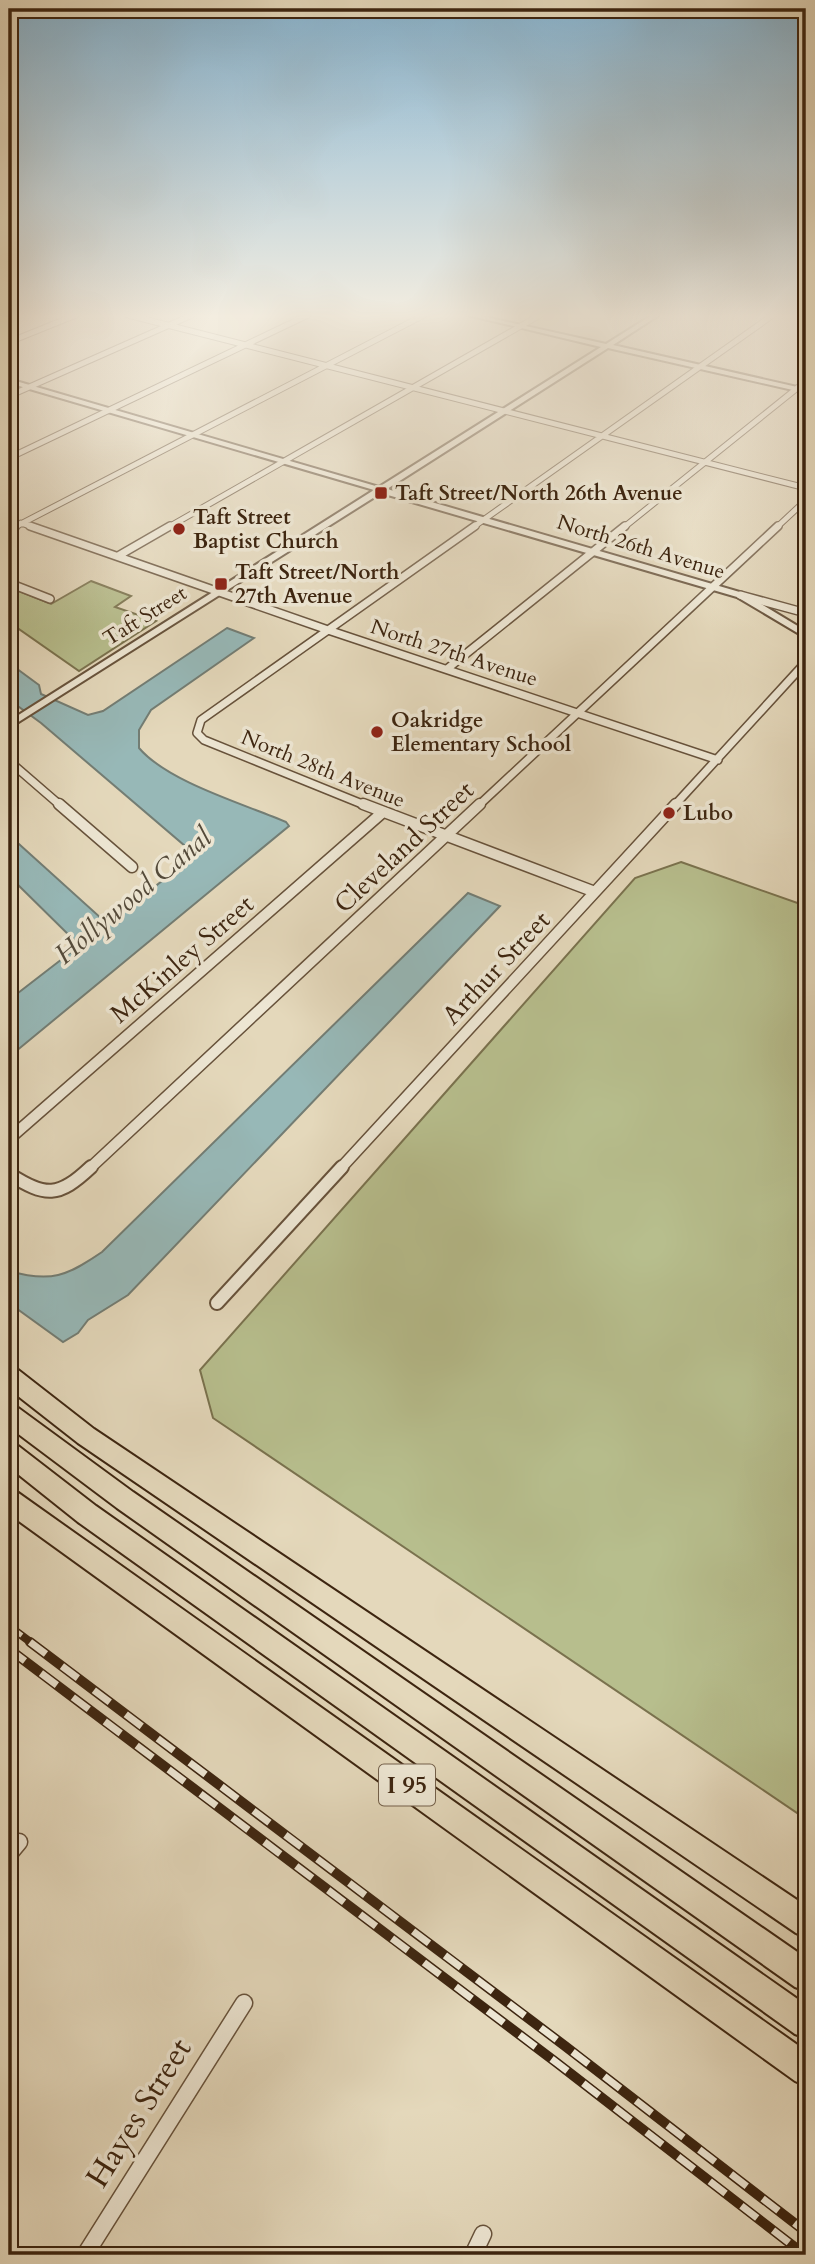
<svg xmlns="http://www.w3.org/2000/svg" width="815" height="2264" font-family="Cardo,serif">
  <rect width="100%" height="100%" fill="#e4d8bb"/>
  <filter id="stains"><feTurbulence type="fractalNoise" baseFrequency=".00286" numOctaves="4"/><feColorMatrix values="0 0 0 0 .2 0 0 0 0 .09 0 0 0 0 .02 0 0 0 .5 -.17"/></filter>
  <radialGradient id="worn" r=".72"><stop offset=".6" stop-color="#630" stop-opacity="0"/><stop offset="1" stop-color="#630" stop-opacity=".3"/></radialGradient>
  <path fill="#b7be8d" stroke="#7a724e" stroke-width="2" d="M91,581L131,596L115,607L156,621L79,671L13,625L9,627V587L51,604Z
    M681,862L806,906V1819L213,1418L200,1370L635,878Z"/>
  <path fill="#97b8b7" stroke="#737d74" stroke-width="2" d="M227,628L254,638L151,710L139,730V748C168,782 244,804 286,822L289,826L9,1057V1000L75,949L77,943L9,876V835L103,920L116,917L181,866L192,852L41,723L19,707L9,705V663L39,685L41,694L88,715L103,711Z
    M468,893L500,906L128,1295L88,1320L78,1333L63,1342L9,1303V1271C51,1283 67,1276 102,1252Z"/>
  <g fill="none" stroke-linecap="round" stroke-linejoin="round">
    <g stroke="#67523b" stroke-width="7">
      <path id="minor-far4" d="M128,315L806,488
        M9,342L76,315
        M9,396L192,315
        M9,458L308,315
        M21,523L35,528
        M13,528L424,315
        M167,528L540,315
        M472,528L773,315
        M623,528L806,381
        M776,528L806,500"/>
    </g>
    <g stroke="#67523b" stroke-width="10">
      <path id="minor-far3" d="M30,526L328,630L718,760
        M9,530L16,526
        M118,556L170,526
        M9,583L50,599
        M740,595L806,613
        M447,669L625,526
        M9,761L61,806
        M367,806L204,740L197,733L201,720L475,526
        M478,806L778,526
        M674,806L806,662"/>
    </g>
    <g stroke="#67523b" stroke-width="13">
      <path id="minor-far2" d="M59,804L132,867
        M363,804L595,892
        M9,1139L383,812
        M89,1169L480,804
        M340,1169L676,804"/>
    </g>
    <g stroke="#67523b" stroke-width="16">
      <path id="minor-far1" d="M9,1174C46,1197 58,1198 91,1167
        M217,1303L342,1167"/>
    </g>
    <g stroke="#67523b" stroke-width="19">
      <path id="minor" d="M9,1854L19,1842
        M85,2255L244,2003
        M473,2255L483,2234"/>
    </g>
    <g stroke="#67523b" stroke-width="4">
      <path id="tertiary" d="M467,315H477L606,344L652,315H659L613,345L806,389V393L608,348L387,489L743,593L806,631V638L737,597L381,493L9,728V721L374,490L9,383V379L379,487L601,347Z"/>
    </g>
    <g stroke="#3d2510" stroke-width="4">
      <path id="motorway" d="M9,1366L17,1369L94,1429L806,1906V1938L796,1933L78,1443L9,1389Z
        M9,1404L17,1407L133,1492L806,1958V1991L795,1987L117,1508L9,1427Z
        M9,1442L17,1445L96,1506L806,2005V2038L795,2034L78,1522L9,1467Z
        M9,1489L17,1492L806,2051V2086L795,2081L9,1514Z"/>
    </g>
    <use href="#minor-far4" stroke="#ede6d3" stroke-width="5"/>
    <use href="#minor-far3" stroke="#ede6d3" stroke-width="7"/>
    <use href="#minor-far2" stroke="#ede6d3" stroke-width="10"/>
    <use href="#minor-far1" stroke="#ede6d3" stroke-width="12"/>
    <use href="#minor" stroke="#ede6d3" stroke-width="16"/>
    <use href="#tertiary" fill="#ede6d3" fill-rule="evenodd"/>
    <use href="#motorway" fill="#e4d8bb" fill-rule="evenodd"/>
    <g stroke="#3d2510" stroke-width="8">
      <path id="rail-far1" d="M9,1626L33,1644"/>
    </g>
    <g stroke="#3d2510" stroke-width="10">
      <path id="rail" d="M30,1642L565,2046L806,2232
        M9,1649L557,2063L805,2255"/>
    </g>
    <use href="#rail-far1" stroke="#ede6d3" stroke-width="5" stroke-dasharray="16" stroke-linecap="butt"/>
    <use href="#rail" stroke="#ede6d3" stroke-width="7" stroke-dasharray="20" stroke-linecap="butt"/>
  </g>
  <linearGradient id="sky" x2="0" y2="1"><stop stop-color="#87b6d4"/><stop offset="0.5" stop-color="#f3ede0"/><stop offset="1" stop-color="#f3ede0" stop-opacity="0"/></linearGradient>
  <rect width="815" height="632" fill="url(#sky)"/>
  <g fill="#8f2418" stroke="#ede6d3" stroke-width="2.5">
    <rect x="374" y="486" width="14" height="14" rx="3.5"/>
    <circle cx="179" cy="529" r="7"/>
    <rect x="214" y="577" width="14" height="14" rx="3.5"/>
    <circle cx="377" cy="732" r="7"/>
    <circle cx="669" cy="813" r="7"/>
  </g>
  <g text-anchor="middle" dominant-baseline="central" stroke-width="7" stroke-linejoin="round" paint-order="stroke">
    <g font-size="21" font-weight="bold" fill="#3d2510" stroke="#ede6d3" text-anchor="start">
      <text x="395" y="493">Taft Street/North 26th Avenue</text>
      <text x="193" y="517">Taft Street<tspan x="193" dy="24">Baptist Church</tspan></text>
      <text x="235" y="572">Taft Street/North<tspan x="235" dy="24">27th Avenue</tspan></text>
      <text x="391" y="720">Oakridge<tspan x="391" dy="24">Elementary School</tspan></text>
      <text x="683" y="813">Lubo</text>
    </g>
    <g font-size="21" fill="#3d2510" stroke="#ede6d3">
      <text transform="translate(641 547) rotate(17)">North 26th Avenue</text>
      <text transform="translate(145 616) rotate(-32)">Taft Street</text>
      <text transform="translate(454 653) rotate(18)">North 27th Avenue</text>
      <text transform="translate(323 769) rotate(22)">North 28th Avenue</text>
    </g>
    <rect fill="#ede6d3" stroke="#725f4a" stroke-width="2" x="379" y="1764.5" width="56" height="41" rx="5"/>
    <g font-size="24" font-weight="bold" fill="#3d2510">
      <text x="407" y="1785">I 95</text>
    </g>
    <g font-size="26" fill="#3d2510" stroke="#ede6d3">
      <text transform="translate(404 847) rotate(-43)">Cleveland Street</text>
      <text transform="translate(182 959) rotate(-41)">McKinley Street</text>
      <text transform="translate(496 968) rotate(-47)">Arthur Street</text>
    </g>
    <g font-size="28" font-style="italic" fill="#544a3a" stroke="#ede6d3">
      <text transform="translate(133 896) rotate(-40)">Hollywood Canal</text>
    </g>
    <g font-size="32" fill="#3d2510" stroke="#ede6d3">
      <text transform="translate(139 2113) rotate(-58)">Hayes Street</text>
    </g>
  </g>
  <rect width="815" height="2264" fill="none" stroke="#e4d8bb" stroke-width="35"/>
  <rect x="10" y="10" width="794" height="2243" fill="none" stroke="#3d2510" stroke-width="3.5"/>
  <rect x="18" y="18" width="780" height="2229" fill="none" stroke="#3d2510" stroke-width="2"/>
  <rect width="100%" height="100%" filter="url(#stains)"/>
  <rect width="100%" height="100%" fill="url(#worn)"/>
</svg>
